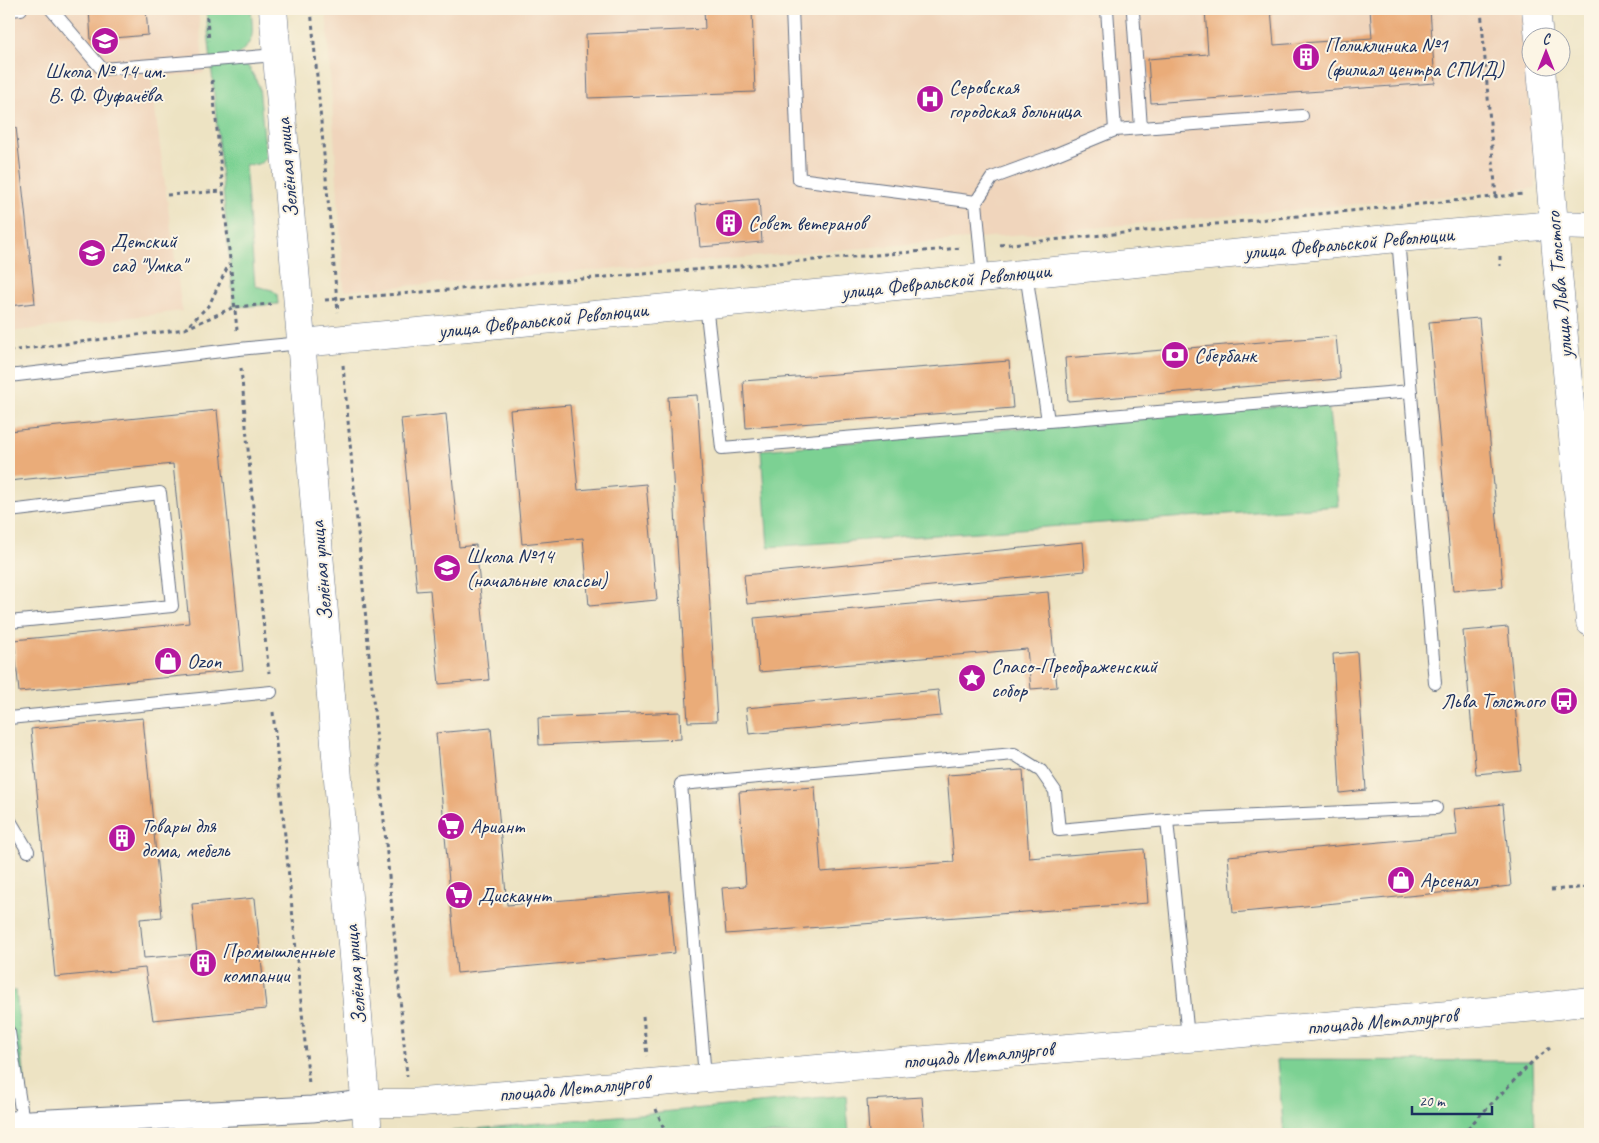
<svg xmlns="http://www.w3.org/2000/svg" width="1599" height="1143" font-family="Caveat,sans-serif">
  <rect width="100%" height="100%" fill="#fcf5e5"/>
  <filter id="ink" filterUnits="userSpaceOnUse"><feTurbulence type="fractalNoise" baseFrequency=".02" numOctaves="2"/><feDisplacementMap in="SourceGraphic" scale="10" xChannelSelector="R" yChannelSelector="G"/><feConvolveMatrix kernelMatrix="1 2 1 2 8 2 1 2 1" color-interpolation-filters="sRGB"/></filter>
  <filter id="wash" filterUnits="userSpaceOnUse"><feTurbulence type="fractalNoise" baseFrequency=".0096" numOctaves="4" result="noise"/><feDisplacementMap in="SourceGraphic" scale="20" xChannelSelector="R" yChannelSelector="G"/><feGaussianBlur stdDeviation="1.12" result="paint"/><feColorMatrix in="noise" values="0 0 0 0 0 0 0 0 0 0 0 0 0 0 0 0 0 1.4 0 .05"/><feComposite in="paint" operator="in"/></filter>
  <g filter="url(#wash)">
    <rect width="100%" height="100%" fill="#ede3c3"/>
    <path fill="#f0d5bc" d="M9,9H198L204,73L152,77V87L182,311L9,332Z
      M326,9H1522L1536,188L946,241L344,291Z"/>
    <path fill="#7cd193" stroke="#4c8078" d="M206,9H251C253,36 256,40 234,58L244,62L250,69L259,86L266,158C261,166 254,164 245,165L255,286L272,290L277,294L278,304L234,307Z
      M1328,402L1339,506L768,547L761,450Z
      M9,991H16L27,1104L9,1106Z
      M1277,1060L1533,1061L1535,1134H1284Z
      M846,1095L849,1134H421Z"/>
    <g id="blocks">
      <path fill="#eaac79" d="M89,9H146L148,35L91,40Z
        M704,9H752L755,92L588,98L586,34L705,29Z
        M1205,9H1271L1274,45L1372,38L1370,9H1430L1435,83L1151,103L1148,59L1208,54Z
        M16,127L35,303L9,306V128Z
        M759,199L762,242L700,247L696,204Z
        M1479,318L1503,587L1453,591L1429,322Z
        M1336,336L1340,379L1068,401L1065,358Z
        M1009,361L1013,408L746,428L743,381Z
        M697,395L717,721L688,722L668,397Z
        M570,405L578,490L646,484L657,600L589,606L583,538L522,544L510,410Z
        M217,410L243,670L19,692L14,640L189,623L173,464L9,481V431Z
        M446,414L459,547L476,545L489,680L439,684L430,590L417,591L401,419Z
        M1083,542L1085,571L747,604L744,575Z
        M1048,592L1057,687L1031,689L1027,649L759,672L754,618Z
        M1508,627L1521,770L1476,774L1463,631Z
        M1357,652L1366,790L1340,793L1333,654Z
        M938,690L941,716L749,734L746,708Z
        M680,712L681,739L539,745L538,718Z
        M143,718L162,917L140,919L144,958L197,954L192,904L255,898L266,1009L153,1020L145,968L55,977L31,729Z
        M491,728L507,905L669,891L675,953L457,973L436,733Z
        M1023,770L1029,858L1144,849L1148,903L726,934L722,888L746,886L739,792L815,787L821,872L954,862L947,775Z
        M1503,804L1511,886L1233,913L1228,856L1457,835L1454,809Z
        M922,1097L925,1134H869L867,1100Z"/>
    </g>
  </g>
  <g filter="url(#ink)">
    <use href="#blocks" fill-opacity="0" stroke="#646e81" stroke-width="1"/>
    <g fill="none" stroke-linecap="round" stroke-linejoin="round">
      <g stroke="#646e81" stroke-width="14">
        <path id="service" d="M51,9L102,69L277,55
          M792,9L799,179L976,202
          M9,10L21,9
          M1133,12L1141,128
          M1115,130L1302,116
          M1398,238L1435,683
          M1026,273L1048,421
          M983,278L976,202L992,178L1047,158L1115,130L1107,9
          M706,304L722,448L1411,391
          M9,376L239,349L302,343
          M9,511L160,493L172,606L9,622
          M9,718L271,692
          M9,819L28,851
          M1167,820L1436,808
          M9,1032L23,1122
          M705,1077L681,784L1014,754L1041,771L1055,791L1059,830L1167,820L1188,1038"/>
      </g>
      <g stroke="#646e81" stroke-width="27">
        <path id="minor" d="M9,1124L312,1109L365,1103"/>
      </g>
      <g stroke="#646e81" stroke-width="29">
        <path id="tertiary" d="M273,9L368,1134
          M1536,9L1539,38
          M1541,68L1557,262L1590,622
          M302,343L1398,238L1554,225L1590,226
          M365,1103H410L1188,1038L1549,1006L1590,1001"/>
      </g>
      <path stroke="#646e81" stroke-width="3" stroke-dasharray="4 4" stroke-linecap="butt" d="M206,9L209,41
        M311,9L338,312
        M1481,9L1496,198
        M212,80L237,330
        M167,195L223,191
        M1000,245L1524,194
        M1500,256V266
        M325,300L961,248
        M185,329L234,307L271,304
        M9,351L185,329L209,305L229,264
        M343,365L407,1076
        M241,368L262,611L269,673
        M273,712L309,1084
        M1551,890L1590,887
        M643,1016L647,1056
        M656,1109L666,1134
        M1462,1134L1533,1061L1550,1048"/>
      <use href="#service" stroke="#fff" stroke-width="12"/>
      <use href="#minor" stroke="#fff" stroke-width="25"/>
      <use href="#tertiary" stroke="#fff" stroke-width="28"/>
    </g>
  </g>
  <defs>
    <g id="school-disc" transform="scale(1.4375)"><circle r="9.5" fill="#b5179e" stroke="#fcf5e5"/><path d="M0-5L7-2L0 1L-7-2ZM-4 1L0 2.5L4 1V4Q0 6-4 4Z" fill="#fff"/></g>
    <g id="building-disc" transform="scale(1.4375)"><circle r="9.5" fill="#b5179e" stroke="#fcf5e5"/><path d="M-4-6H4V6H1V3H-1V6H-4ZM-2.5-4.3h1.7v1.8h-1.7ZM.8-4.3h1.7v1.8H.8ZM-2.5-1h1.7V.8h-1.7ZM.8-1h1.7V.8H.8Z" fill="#fff"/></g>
    <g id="hospital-disc" transform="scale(1.4375)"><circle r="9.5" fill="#b5179e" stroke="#fcf5e5"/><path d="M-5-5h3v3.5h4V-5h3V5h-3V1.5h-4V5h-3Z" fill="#fff"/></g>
    <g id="bank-disc" transform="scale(1.4375)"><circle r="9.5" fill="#b5179e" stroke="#fcf5e5"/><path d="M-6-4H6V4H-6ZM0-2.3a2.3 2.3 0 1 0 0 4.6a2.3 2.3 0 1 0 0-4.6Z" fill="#fff"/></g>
    <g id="shop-disc" transform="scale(1.4375)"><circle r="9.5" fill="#b5179e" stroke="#fcf5e5"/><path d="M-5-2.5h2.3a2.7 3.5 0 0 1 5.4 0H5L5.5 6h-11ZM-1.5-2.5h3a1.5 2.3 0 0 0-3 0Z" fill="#fff"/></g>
    <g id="sight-disc" transform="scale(1.4375)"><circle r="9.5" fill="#b5179e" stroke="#fcf5e5"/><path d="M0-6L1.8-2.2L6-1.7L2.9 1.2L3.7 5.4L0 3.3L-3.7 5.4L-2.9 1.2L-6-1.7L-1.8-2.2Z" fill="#fff"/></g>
    <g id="bus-disc" transform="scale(1.4375)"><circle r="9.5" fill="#b5179e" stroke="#fcf5e5"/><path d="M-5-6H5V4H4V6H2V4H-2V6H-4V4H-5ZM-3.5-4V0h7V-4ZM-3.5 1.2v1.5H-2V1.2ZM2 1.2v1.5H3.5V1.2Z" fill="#fff"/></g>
    <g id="supermarket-disc" transform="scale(1.4375)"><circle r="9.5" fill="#b5179e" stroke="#fcf5e5"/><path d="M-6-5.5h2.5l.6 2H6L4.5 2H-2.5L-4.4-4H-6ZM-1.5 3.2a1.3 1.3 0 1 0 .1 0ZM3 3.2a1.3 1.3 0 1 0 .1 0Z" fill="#fff"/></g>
  </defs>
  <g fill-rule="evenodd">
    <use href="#school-disc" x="105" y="41"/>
    <use href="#building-disc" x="1306" y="57"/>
    <use href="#hospital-disc" x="930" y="99"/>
    <use href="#building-disc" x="729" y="223"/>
    <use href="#school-disc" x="92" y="253"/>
    <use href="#bank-disc" x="1175" y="355"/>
    <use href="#school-disc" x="447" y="568"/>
    <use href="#shop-disc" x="168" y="661"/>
    <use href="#sight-disc" x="972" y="678"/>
    <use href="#bus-disc" x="1564" y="701"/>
    <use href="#supermarket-disc" x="451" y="826"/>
    <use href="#building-disc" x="122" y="838"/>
    <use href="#shop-disc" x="1401" y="880"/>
    <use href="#supermarket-disc" x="459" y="895"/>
    <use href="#building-disc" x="203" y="963"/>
  </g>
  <g text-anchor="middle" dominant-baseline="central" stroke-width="4" stroke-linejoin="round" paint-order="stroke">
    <g font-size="21" fill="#1b2f5e" stroke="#fcf5e5" text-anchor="start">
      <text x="1325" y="45">Поликлиника №1<tspan x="1325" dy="24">(филиал центра СПИД)</tspan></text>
      <text x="105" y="71" text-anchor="middle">Школа № 14 им.<tspan x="105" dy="24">В. Ф. Фуфачёва</tspan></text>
      <text x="949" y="87">Серовская<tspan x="949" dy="24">городская больница</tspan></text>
      <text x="748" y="223">Совет ветеранов</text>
      <text x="111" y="241">Детский<tspan x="111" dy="24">сад "Умка"</tspan></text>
      <text x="1194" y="355">Сбербанк</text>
      <text x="466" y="556">Школа №14<tspan x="466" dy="24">(начальные классы)</tspan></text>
      <text x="187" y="661">Ozon</text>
      <text x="991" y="666">Спасо-Преображенский<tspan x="991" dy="24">собор</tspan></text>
      <text x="1545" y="701" text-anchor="end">Льва Толстого</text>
      <text x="141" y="826">Товары для<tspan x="141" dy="24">дома, мебель</tspan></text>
      <text x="470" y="826">Ариант</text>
      <text x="1420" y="880">Арсенал</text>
      <text x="478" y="895">Дискаунт</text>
      <text x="222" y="951">Промышленные<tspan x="222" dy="24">компании</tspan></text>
    </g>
    <g font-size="21" fill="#1b2f5e" stroke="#fcf5e5">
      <text transform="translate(287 168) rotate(-95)">Зелёная улица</text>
      <text transform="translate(1349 243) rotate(-5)">улица Февральской Революции</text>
      <text transform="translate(946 281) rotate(-6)">улица Февральской Революции</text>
      <text transform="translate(1559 285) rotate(-95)">улица Льва Толстого</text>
      <text transform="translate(543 320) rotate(-6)">улица Февральской Революции</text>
      <text transform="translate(321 571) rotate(-95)">Зелёная улица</text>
      <text transform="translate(355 975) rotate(-95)">Зелёная улица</text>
      <text transform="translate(1382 1021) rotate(-5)">площадь Металлургов</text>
      <text transform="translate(978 1055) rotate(-5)">площадь Металлургов</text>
      <text transform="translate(574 1088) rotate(-5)">площадь Металлургов</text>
    </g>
  </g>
  <rect width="1599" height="1143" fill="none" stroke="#fcf5e5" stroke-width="30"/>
  <g transform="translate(1546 52)"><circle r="24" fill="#fcf5e5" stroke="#a2a6af"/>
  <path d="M0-4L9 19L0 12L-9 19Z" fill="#b5179e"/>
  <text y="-8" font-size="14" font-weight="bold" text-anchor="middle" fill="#1b2f5e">С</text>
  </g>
  <path d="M1412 1106v8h80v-8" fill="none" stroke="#1b2f5e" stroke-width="2.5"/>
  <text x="1419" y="1106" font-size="15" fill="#1b2f5e" stroke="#fcf5e5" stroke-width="4" paint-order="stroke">20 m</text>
</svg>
